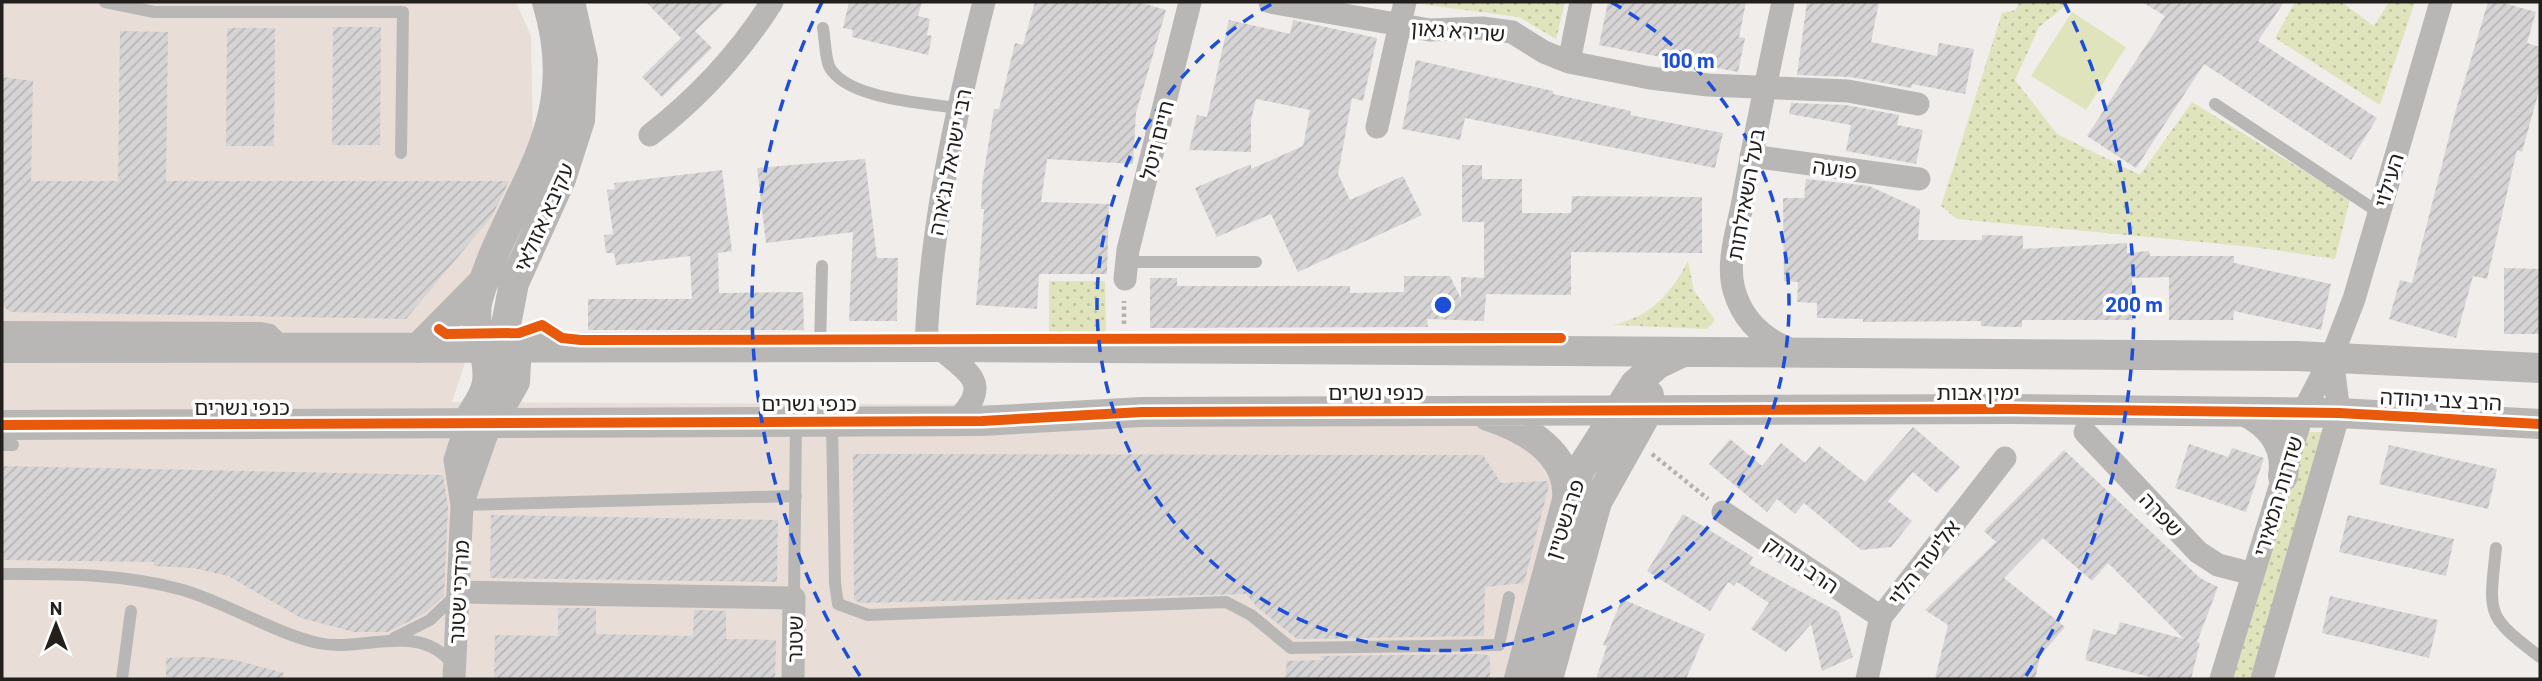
<svg xmlns="http://www.w3.org/2000/svg" width="2542" height="681" font-family="Barlow,'Noto Sans Hebrew',sans-serif">
  <defs>
    <pattern id="park-dots" width="8" height="8" patternUnits="userSpaceOnUse" patternTransform="scale(1.75)"><rect width="8" height="8" fill="#e0e4bc"/><path d="M2 2h.1M6 6h.1" fill="none" stroke="#c0c3a1" stroke-width="1.8" stroke-linecap="round"/></pattern>
    <pattern id="building-hatch" width="6" height="6" patternUnits="userSpaceOnUse" patternTransform="scale(1.75)"><rect width="6" height="6" fill="#d6d4d5"/><path d="M-1 1l2-2M0 6l6-6M5 7l2-2" fill="none" stroke="#b7b6b6"/></pattern>
  </defs>
  <rect width="100%" height="100%" fill="#f1edea"/>
  <path fill="#e8ded7" d="M2,2H516L531,36L533,141L498,262L452,402L1448,407L1476,410L1560,477L1508,679H2Z"/>
  <path fill="url(#park-dots)" d="M1565,2L1556,39L1519,17L1412,3Z
    M2019,2H2070L2039,27L2015,80L2057,134L2140,175L2192,102L2350,199L2335,259L2253,247L1957,219L1941,206L2002,13L2016,10Z
    M2295,2H2341L2374,26L2389,2H2415L2380,105L2275,38Z
    M1688,261L1694,291L1715,320L1707,329L1613,325C1651,316 1670,295 1688,261Z
    M1049,281H1105L1106,332L1049,333Z
    M2303,432H2322L2251,679H2227Z"/>
  <path fill="#e0e4bc" d="M2072,12L2126,47L2086,110L2031,76Z"/>
  <path fill="url(#building-hatch)" d="M646,2H726L695,31L712,48L662,97L642,77L681,38Z
    M849,2H922L918,16L930,19L927,35L932,36L928,55L852,37L853,30L843,28Z
    M1035,2H1139L1166,10L1136,113L1133,164L1047,159L1041,202L1109,204L1107,274H1039L1037,309L976,305L984,209H981L982,185L994,109H999L1015,43L1023,45Z
    M1608,2H1746L1739,37L1745,38L1738,72L1599,45Z
    M1807,2H1879L1871,42L1937,56L1939,43L1974,49L1965,94L1912,84L1911,88L1851,77L1797,75Z
    M2142,2H2284L2258,41L2377,118L2351,160L2204,64L2136,168L2087,136L2165,16Z
    M2488,2H2500L2536,12L2527,43L2540,47V87L2522,152L2517,150L2487,279L2473,276L2456,338L2389,319L2400,280L2412,283L2455,113Z
    M1229,20L1290,34L1293,20L1377,38L1363,101L1352,98L1338,174L1350,200L1403,176L1422,215L1298,272L1271,214L1217,237L1195,188L1251,164V169L1303,146L1310,110L1256,99L1251,120V152L1189,150L1197,115L1207,117Z
    M333,27H381L380,145H332Z
    M227,28H275L274,146H226Z
    M120,31L168,32L166,181H509L492,216L406,319L10,312L2,305V77L33,81L31,181H118Z
    M1416,60L1553,91V94L1631,111L1630,115L1723,133L1715,168L1465,118L1460,140L1402,129Z
    M1791,103L1846,105L1899,115L1897,125L1923,130L1916,164L1846,151L1851,125L1789,114Z
    M865,159L877,258H898L897,321H849L853,232L766,243L757,168Z
    M1462,165H1482V179H1522V213H1571L1572,196L1702,197V253L1571,252V295L1486,294L1484,321L1427,319L1428,327L1150,328V278H1177V286H1350V293L1404,292V276H1450L1461,299V277L1484,278V222H1462Z
    M722,170L732,251L718,253L719,293L803,292L804,330H588V299H692L690,256L616,265L614,253H606L604,235L613,234L607,190L615,189L614,183Z
    M1806,179L1869,186L1920,209L1918,240H1982V235L2023,236V249L2127,243V253L2149,251L2150,256H2234V263L2331,284L2321,330L2234,311L2233,320H2169V277L2132,278L2133,320H2022V327H2002L1981,326V321L1863,322V319L1817,318V303L1797,302L1798,282L1784,281L1783,198H1804Z
    M2504,268L2540,269V334H2504Z
    M1913,427L1960,467L1937,493L1913,472L1888,501L1912,521L1891,547L1861,550L1804,503L1795,514L1777,499L1767,512L1709,464L1730,439L1762,466L1781,443L1805,463L1819,446L1865,482Z
    M2189,444L2228,457L2232,448L2264,458L2246,512L2175,488Z
    M2389,445L2497,469L2488,509L2379,484Z
    M2064,450L2200,578L2218,587L2197,642L2200,643L2191,679H2157L2085,660L2093,629L2116,635L2120,622L2184,639L2108,563L2092,581L2043,538L2004,578L2065,627L2040,656L2035,679H1935L1948,625L1925,610L1996,542L1984,531Z
    M853,454L1483,455L1501,483L1547,481L1549,485L1524,583L1485,587L1484,636L1297,639L1256,606L1246,594L861,603L854,600Z
    M2,466L443,475L448,506L444,595L425,613L388,632H354L301,618L228,576L193,568L154,566V562L2,560Z
    M1683,514L1753,557L1749,564L1839,612L1853,657L1822,671L1811,624L1786,652L1751,629L1769,603L1737,582L1734,586L1728,582L1710,611L1647,571Z
    M491,515L778,520L777,582L490,578Z
    M2348,515L2454,539L2446,576L2339,552Z
    M2330,596L2438,620L2429,658L2322,633Z
    M1622,599L1705,634L1686,679H1596L1607,646L1603,645Z
    M558,608H596V634L693,636L694,610L726,611V639L776,640L775,679H494L495,635L558,636Z
    M1484,654L1490,656V679H1285L1287,661L1324,660L1319,656Z
    M205,657L235,660L284,673L283,679H166V658Z"/>
  <g fill="none" stroke-linecap="round" stroke-linejoin="round">
    <path stroke="#b4b2b0" stroke-width="4.5" stroke-dasharray="3.5 3.5" stroke-linecap="butt" d="M1124,324V301
      M1652,454L1708,499"/>
    <path stroke="#b9b7b6" stroke-width="12" d="M105,2L154,12H403L401,153
      M823,28C825,39 825,56 829,66C845,99 925,103 957,108
      M2215,104L2378,212
      M1127,262H1256
      M2,327L260,328L271,330L284,343
      M820,347L822,266
      M832,422L835,583L838,604L868,615L1226,602L1251,615L1291,648L1499,645L1509,597
      M2,445H13
      M462,505L796,496
      M2496,548C2489,615 2485,615 2540,657
      M2,574C63,574 123,573 183,590C227,603 274,633 318,643C363,653 420,620 453,665
      M794,598L796,422
      M394,638L430,620L456,595
      M122,679L131,611"/>
    <path stroke="#b9b7b6" stroke-width="23" d="M1270,2L1430,30L1482,28L1512,32L1544,52L1569,62L1650,78L1708,85L1848,91L1918,104
      M1783,2C1769,68 1755,134 1743,201C1738,228 1726,262 1734,290C1743,322 1766,341 1795,351
      M1569,62L1581,2
      M1377,127L1405,2
      M650,135C699,97 739,54 772,2
      M1751,156L1919,179
      M1125,279L1128,250L1190,2
      M934,342C959,370 999,378 956,421
      M926,347C930,229 955,116 984,2
      M2085,432L2198,552L2218,565L2253,574
      M462,505L490,425
      M1723,512L1881,617
      M459,592L794,598L793,679
      M454,679L462,505L455,460L466,425
      M1867,679L1881,617L2005,458
      M2221,679L2303,412L2332,356L2354,299L2441,2
      M2262,679L2339,413L2332,356"/>
    <path stroke="#b9b7b6" stroke-width="30" d="M2,348L956,347L2297,356L2540,368
      M418,348L484,281
      M2246,412C2271,425 2288,446 2283,476
      M1488,416C1527,429 1571,453 1567,500
      M2,425L982,421L1142,412L2014,409L2339,413L2540,424
      M466,425C472,411 485,398 487,382C491,353 470,329 478,299C510,188 586,129 547,2
      M490,425L515,382L516,363L505,330L514,283L561,179L580,120L583,60L570,2
      M1519,679L1567,500L1580,470L1635,384L1658,364L1681,353
      M1548,679L1597,502L1643,420L1649,395"/>
    <g stroke="#fff" stroke-width="15">
      <path id="cycleway" d="M439,329L446,334L519,333L542,325L562,338L581,340L1561,338
        M2,425L982,421L1142,412L2014,409L2339,413L2540,424"/>
    </g>
    <use href="#cycleway" stroke="#e8590c" stroke-width="10"/>
  </g>
  <g fill="none" stroke="#1d4ed8" stroke-width="3.5" stroke-dasharray="12 9">
    <path d="M1611 2A346 346 0 1 1 1275 2"/>
    <path d="M860 676A691 691 0 0 1 822 2M2064 2A691 691 0 0 1 2026 676"/>
  </g>
  <g text-anchor="middle" dominant-baseline="central" stroke-width="7" stroke-linejoin="round" paint-order="stroke">
    <g font-size="21" fill="#221f1d" stroke="#fff">
      <text transform="translate(1458 30) rotate(4)">שרירא גאון</text>
      <text transform="translate(1156 140) rotate(-76)">חיים ויטל</text>
      <text transform="translate(949 162) rotate(-79)">רבי ישראל נג'ארה</text>
      <text transform="translate(1835 168) rotate(8)">פועה</text>
      <text transform="translate(2388 180) rotate(-73)">העילוי</text>
      <text transform="translate(1745 194) rotate(-80)">בעל השאילתות</text>
      <text transform="translate(543 217) rotate(-66)">עקיבא אזולאי</text>
      <text x="1376" y="391">כנפי נשרים</text>
      <text x="1978" y="391">ימין אבות</text>
      <text transform="translate(2441 399) rotate(3)">הרב צבי יהודה</text>
      <text x="809" y="402">כנפי נשרים</text>
      <text x="242" y="406">כנפי נשרים</text>
      <text transform="translate(2277 496) rotate(-73)">שדרות המאירי</text>
      <text transform="translate(2162 514) rotate(47)">שפרה</text>
      <text transform="translate(1564 519) rotate(-72)">פרבשטיין</text>
      <text transform="translate(1923 562) rotate(-52)">אליעזר הלוי</text>
      <text transform="translate(1802 564) rotate(34)">הרב נורוק</text>
      <text transform="translate(458 592) rotate(-87)">מרדכי שטנר</text>
      <text transform="translate(794 639) rotate(-89)">שטנר</text>
    </g>
  </g>
  <circle cx="1443" cy="305" r="10" fill="#1d4ed8" stroke="#fff" stroke-width="3.5"/>
  <g font-size="21" text-anchor="middle" font-weight="bold" fill="#1d4ed8" stroke="#fff" stroke-width="7" stroke-linejoin="round" paint-order="stroke">
    <text x="1688" y="68">100 m</text>
    <text x="2134" y="312">200 m</text>
  </g>
  <rect width="2542" height="681" fill="none" stroke="#221f1d" stroke-width="7"/>
  <g transform="translate(56 625)" stroke="#ffffff" stroke-width="5" paint-order="stroke">
  <path d="M0-5L12 26L0 18L-12 26Z" fill="#221f1d"/>
  <text y="-10" font-size="19" font-weight="bold" text-anchor="middle" fill="#221f1d">N</text>
  </g>
</svg>
